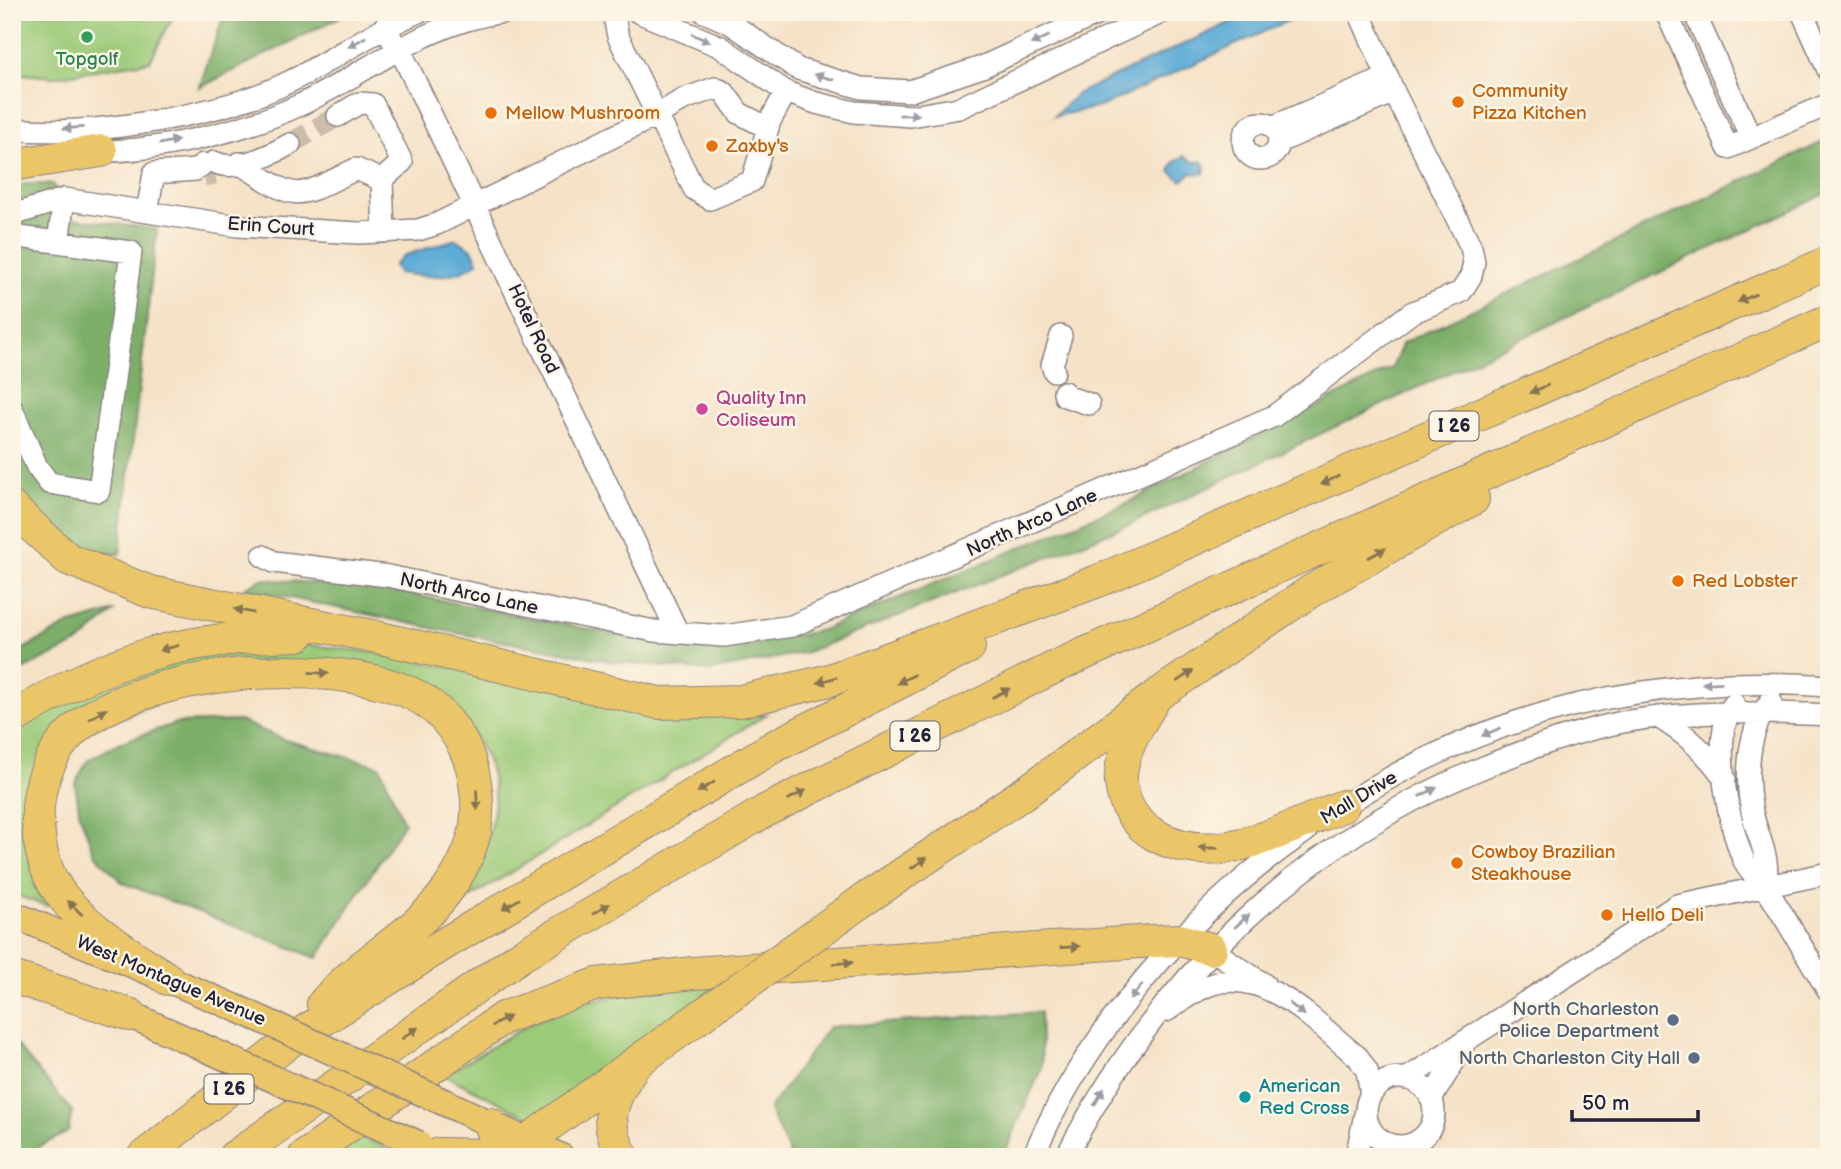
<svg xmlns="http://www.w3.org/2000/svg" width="1841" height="1169" font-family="'Balsamiq Sans',sans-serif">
  <rect width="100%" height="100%" fill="#fcf5e5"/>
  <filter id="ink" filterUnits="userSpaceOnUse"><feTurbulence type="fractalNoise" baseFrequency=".0143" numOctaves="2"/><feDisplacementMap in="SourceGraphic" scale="14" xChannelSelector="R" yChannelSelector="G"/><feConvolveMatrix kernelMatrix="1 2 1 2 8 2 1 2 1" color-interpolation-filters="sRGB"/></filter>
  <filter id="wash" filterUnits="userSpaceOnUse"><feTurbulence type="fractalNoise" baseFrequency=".00686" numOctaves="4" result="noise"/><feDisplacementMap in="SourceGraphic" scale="28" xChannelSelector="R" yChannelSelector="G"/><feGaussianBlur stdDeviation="1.57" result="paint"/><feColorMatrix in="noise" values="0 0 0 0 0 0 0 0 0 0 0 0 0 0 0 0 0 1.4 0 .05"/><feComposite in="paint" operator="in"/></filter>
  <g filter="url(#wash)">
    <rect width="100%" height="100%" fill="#f5e2c7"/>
    <path fill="#9bca78" stroke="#5e765a" stroke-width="2" d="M12,12H175L150,61L53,77L12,73Z
      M308,645L371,652L700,715L767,714L460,904C493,827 517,791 461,716L267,659L45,748L54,899L47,906L12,894V729L19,723L170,658Z
      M731,976L534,1120L444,1075L531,1023L583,1002Z
      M355,1134L404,1157H325Z"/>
    <path fill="#7cae68" stroke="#4f6852" stroke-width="2" d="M225,12H350L199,88Z
      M1829,139V192L1131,524L807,652L710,671L616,662L446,631L244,588L262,579L374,587L679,647L735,648L822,630L1127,503L1392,368L1403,343Z
      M24,184H53L70,218L157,229L120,554C74,556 39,518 12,483V187Z
      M115,611L80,642L12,675V655L68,625Z
      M240,721L285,740L380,766L404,823L317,958L123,883L94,853L80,815L75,784L87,761L119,743L176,723Z
      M1040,1012L1042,1067L1003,1157H791L769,1109L829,1027Z
      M12,1040L72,1111L68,1132L19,1157H12Z"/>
    <path fill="#5dacd7" stroke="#406789" stroke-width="2" d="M1253,12H1307L1100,107L1054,116L1078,93Z
      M1184,156L1194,162L1202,161L1205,166L1204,174L1190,173L1182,181L1170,171L1175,161Z
      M456,239L472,249L478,262C455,280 424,277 398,273L394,265L403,256Z"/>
  </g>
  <g filter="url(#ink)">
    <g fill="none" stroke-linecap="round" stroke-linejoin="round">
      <path stroke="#cbbcab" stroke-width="21" stroke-dasharray="21 10" stroke-linecap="butt" d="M290,144L338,116
        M204,176L215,174"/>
      <g stroke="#8c8281" stroke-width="24">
        <path id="minor" d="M613,12L618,36L657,115L684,99L715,88L724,92L739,113L768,128
          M638,12L721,47L786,92L816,103L854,112L911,116L959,108L1163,12
          M704,12L730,23L798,69L861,88L910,91L982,67L1102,12
          M1666,12L1728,148L1829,104
          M1694,12L1751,138
          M1802,12L1829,72
          M384,27L405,60L678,633
          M338,116L359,103L373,104L402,162L382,180L384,232
          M1243 141a18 18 0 1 1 36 0a18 18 0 1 1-36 0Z
          M1272,127L1388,77
          M12,129C90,137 221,116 291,81C334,59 373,31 418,12
          M1279,142L1394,92
          M90,151C154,153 243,132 302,104C368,72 428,21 504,12
          M214,162C235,173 271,155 290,144
          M239,163C300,202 291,201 356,169L382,180
          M147,212L154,173L196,170L203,164
          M12,215L64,199L238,226L359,233L418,230L437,224L657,115L694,189L710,199L752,181L770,121L786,92
          M12,236L131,252L99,491L49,483L37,467L12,409
          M58,242L64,199
          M1054,371L1052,365L1061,336
          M1064,392L1065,396L1089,404
          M263,556L274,562L388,576L654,631L724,636L792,626L1274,416L1411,313L1461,292L1471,276L1474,262L1471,247L1394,92L1359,12
          M1734,704C1709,735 1729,831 1746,865C1751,875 1762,881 1767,890C1789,923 1808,958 1829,992
          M1658,717C1686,734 1706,752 1725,779
          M1333,813C1483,711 1649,673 1829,686
          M1766,887C1770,853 1759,843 1752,812C1745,777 1747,729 1771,701
          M1211,949L1265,985
          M1166,1011C1180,1002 1196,989 1213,984C1269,968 1318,1026 1358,1057L1367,1071L1371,1095
          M1366 1112a34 34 0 1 1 68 0a34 34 0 1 1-68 0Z
          M1406,1079L1677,905L1829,873
          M1431,1099L1463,1047
          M1033,1157C1085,1032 1195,907 1306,831
          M1066,1157C1155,983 1297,846 1477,770C1524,750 1573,732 1623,722C1691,710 1760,712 1829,715
          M1356,1157L1366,1110"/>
      </g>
      <g stroke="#8c8281" stroke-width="29">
        <path id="major" d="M12,914L234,1007
          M113,1007L185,1039
          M459,1109L561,1157"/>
      </g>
      <g stroke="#8c8281" stroke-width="34">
        <path id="highway" d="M12,165L101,151
          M12,508L68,559L150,592L372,636L659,703L741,701L830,680L1098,581L1829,262
          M1152,703C1138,726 1119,755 1121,782C1125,833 1177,852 1221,848C1262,843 1304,821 1343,806
          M12,719C108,657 184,637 298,635
          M862,901L1030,789L1156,696L1311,591L1473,499
          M12,977L131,1015
          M168,979C132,954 90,931 63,897C45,875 39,849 38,822C36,789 49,753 74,730C143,669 326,656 408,692C444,707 470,745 475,783C479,806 478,829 469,851C439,928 371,947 323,1004
          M490,1124L503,1157
          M439,1154L489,1155L527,1141L680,1031
          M143,1157L294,1038L444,944L773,747L969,647
          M234,1157L519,957L765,811L1057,666L1829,320
          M304,1157L503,1018L597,984L693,973L1153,941L1180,940L1211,949
          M623,1157C603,1123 610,1102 631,1070"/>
      </g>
      <use href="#minor" stroke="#fff" stroke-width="21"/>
      <use href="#major" stroke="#ebc669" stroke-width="26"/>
      <use href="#highway" stroke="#ebc669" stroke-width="32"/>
      <g stroke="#8c8281" stroke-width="29" stroke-linecap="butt">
        <path id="major-bridge" d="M234,1007L459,1109
          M185,1039L418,1144"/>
      </g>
      <g stroke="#8c8281" stroke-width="34" stroke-linecap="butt">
        <path id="highway-bridge" d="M680,1031L862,901"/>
      </g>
      <use href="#major-bridge" stroke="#ebc669" stroke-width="26"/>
      <use href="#highway-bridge" stroke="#ebc669" stroke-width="32"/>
    </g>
    <defs><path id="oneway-solid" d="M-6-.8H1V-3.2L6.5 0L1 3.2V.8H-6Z" transform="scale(1.75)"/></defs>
    <g fill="#9c9ca7">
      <use href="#oneway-solid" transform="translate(701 38) rotate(23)"/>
      <use href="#oneway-solid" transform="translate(1040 40) rotate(156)"/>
      <use href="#oneway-solid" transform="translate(357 42) rotate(150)"/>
      <use href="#oneway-solid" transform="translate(824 77) rotate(-164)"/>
      <use href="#oneway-solid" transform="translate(909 115) rotate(-1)"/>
      <use href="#oneway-solid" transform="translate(73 128) rotate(177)"/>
      <use href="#oneway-solid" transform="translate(169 142) rotate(-11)"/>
      <use href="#oneway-solid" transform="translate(1712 683) rotate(177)"/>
      <use href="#oneway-solid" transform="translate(1491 732) rotate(157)"/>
      <use href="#oneway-solid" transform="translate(1428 792) rotate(-27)"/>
      <use href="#oneway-solid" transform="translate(1242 921) rotate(-42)"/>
      <use href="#oneway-solid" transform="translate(1136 992) rotate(129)"/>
      <use href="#oneway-solid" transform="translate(1297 1009) rotate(38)"/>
      <use href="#oneway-solid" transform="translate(1099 1097) rotate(-60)"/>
    </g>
    <g fill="#867452">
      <use href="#oneway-solid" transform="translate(1747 298) rotate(156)"/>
      <use href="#oneway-solid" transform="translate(1539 389) rotate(156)"/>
      <use href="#oneway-solid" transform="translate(1330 480) rotate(156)"/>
      <use href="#oneway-solid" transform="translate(1377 553) rotate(-29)"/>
      <use href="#oneway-solid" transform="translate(244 611) rotate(-169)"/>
      <use href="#oneway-solid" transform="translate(169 648) rotate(165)"/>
      <use href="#oneway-solid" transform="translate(319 673) rotate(3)"/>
      <use href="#oneway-solid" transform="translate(1185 676) rotate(-34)"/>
      <use href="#oneway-solid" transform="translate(906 679) rotate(153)"/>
      <use href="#oneway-solid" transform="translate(827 680) rotate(164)"/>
      <use href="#oneway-solid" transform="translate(1001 693) rotate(-27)"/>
      <use href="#oneway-solid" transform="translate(98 714) rotate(-30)"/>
      <use href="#oneway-solid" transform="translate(706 787) rotate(149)"/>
      <use href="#oneway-solid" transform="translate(797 795) rotate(-27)"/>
      <use href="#oneway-solid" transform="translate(477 800) rotate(87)"/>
      <use href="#oneway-solid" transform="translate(1208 848) rotate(-180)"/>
      <use href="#oneway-solid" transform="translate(919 863) rotate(-34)"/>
      <use href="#oneway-solid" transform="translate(511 904) rotate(149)"/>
      <use href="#oneway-solid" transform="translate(75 908) rotate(-136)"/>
      <use href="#oneway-solid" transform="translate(601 909) rotate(-31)"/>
      <use href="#oneway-solid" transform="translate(1070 947) rotate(-4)"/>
      <use href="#oneway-solid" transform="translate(843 963) rotate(-4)"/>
      <use href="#oneway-solid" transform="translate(501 1021) rotate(-29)"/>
      <use href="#oneway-solid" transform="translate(410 1033) rotate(-35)"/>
    </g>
  </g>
  <circle fill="#2e9e5b" stroke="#fcf5e5" stroke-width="2.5" cx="87" cy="37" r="7"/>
  <g fill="#e8710a" stroke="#fcf5e5" stroke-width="2.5">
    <circle cx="1458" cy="102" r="7"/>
    <circle cx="491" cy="113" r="7"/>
    <circle cx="712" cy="146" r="7"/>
    <circle cx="1678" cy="581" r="7"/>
    <circle cx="1457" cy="863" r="7"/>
    <circle cx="1607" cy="915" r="7"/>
  </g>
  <circle fill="#d1479c" stroke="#fcf5e5" stroke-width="2.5" cx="702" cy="409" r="7"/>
  <g fill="#5c6f8a" stroke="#fcf5e5" stroke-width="2.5">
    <circle cx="1673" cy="1020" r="7"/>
    <circle cx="1694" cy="1058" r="7"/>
  </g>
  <circle fill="#0f9aa8" stroke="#fcf5e5" stroke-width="2.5" cx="1245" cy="1097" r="7"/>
  <g text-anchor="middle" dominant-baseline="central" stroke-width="5" stroke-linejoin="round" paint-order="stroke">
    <g fill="#fcf5e5" stroke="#63616e" stroke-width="2">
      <rect x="1429.5" y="411.5" width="49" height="29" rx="5"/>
      <rect x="890.5" y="721.5" width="49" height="29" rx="5"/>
      <rect x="204.5" y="1074.5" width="49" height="29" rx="5"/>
    </g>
    <g font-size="18" font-weight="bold" fill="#22223b">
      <text x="1454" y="426">I 26</text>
      <text x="915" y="736">I 26</text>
      <text x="229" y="1089">I 26</text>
    </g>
    <g font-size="19" fill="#27864d" stroke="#fcf5e5">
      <text x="87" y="59">Topgolf</text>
    </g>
    <g font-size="19" fill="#c56008" stroke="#fcf5e5" text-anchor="start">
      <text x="1472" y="91">Community<tspan x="1472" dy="22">Pizza Kitchen</tspan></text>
      <text x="505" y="113">Mellow Mushroom</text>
      <text x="726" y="146">Zaxby's</text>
      <text x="1692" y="581">Red Lobster</text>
      <text x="1471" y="852">Cowboy Brazilian<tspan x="1471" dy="22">Steakhouse</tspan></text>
      <text x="1621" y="915">Hello Deli</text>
    </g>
    <g font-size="19" fill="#22223b" stroke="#fcf5e5">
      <text transform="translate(271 227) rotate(4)">Erin Court</text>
      <text transform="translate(533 329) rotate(65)">Hotel Road</text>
      <text transform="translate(1032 523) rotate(-24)">North Arco Lane</text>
      <text transform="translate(469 594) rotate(12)">North Arco Lane</text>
      <text transform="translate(1359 798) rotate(-31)">Mall Drive</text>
      <text transform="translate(171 981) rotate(23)">West Montague Avenue</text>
    </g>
    <g font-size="19" fill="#b23c85" stroke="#fcf5e5" text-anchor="start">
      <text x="716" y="398">Quality Inn<tspan x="716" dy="22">Coliseum</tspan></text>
    </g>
    <g font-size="19" fill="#4e5e75" stroke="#fcf5e5" text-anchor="end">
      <text x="1659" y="1009">North Charleston<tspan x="1659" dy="22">Police Department</tspan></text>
      <text x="1680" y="1058">North Charleston City Hall</text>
    </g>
    <g font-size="19" fill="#0d838f" stroke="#fcf5e5" text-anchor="start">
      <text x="1259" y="1086">American<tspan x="1259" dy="22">Red Cross</tspan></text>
    </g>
  </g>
  <rect width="1841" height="1169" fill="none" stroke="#fcf5e5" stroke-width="42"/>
  <path d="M1572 1110v10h126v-10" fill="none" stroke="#22223b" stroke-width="3.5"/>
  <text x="1582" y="1110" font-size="21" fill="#22223b" stroke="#fcf5e5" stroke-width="5" paint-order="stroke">50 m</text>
</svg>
